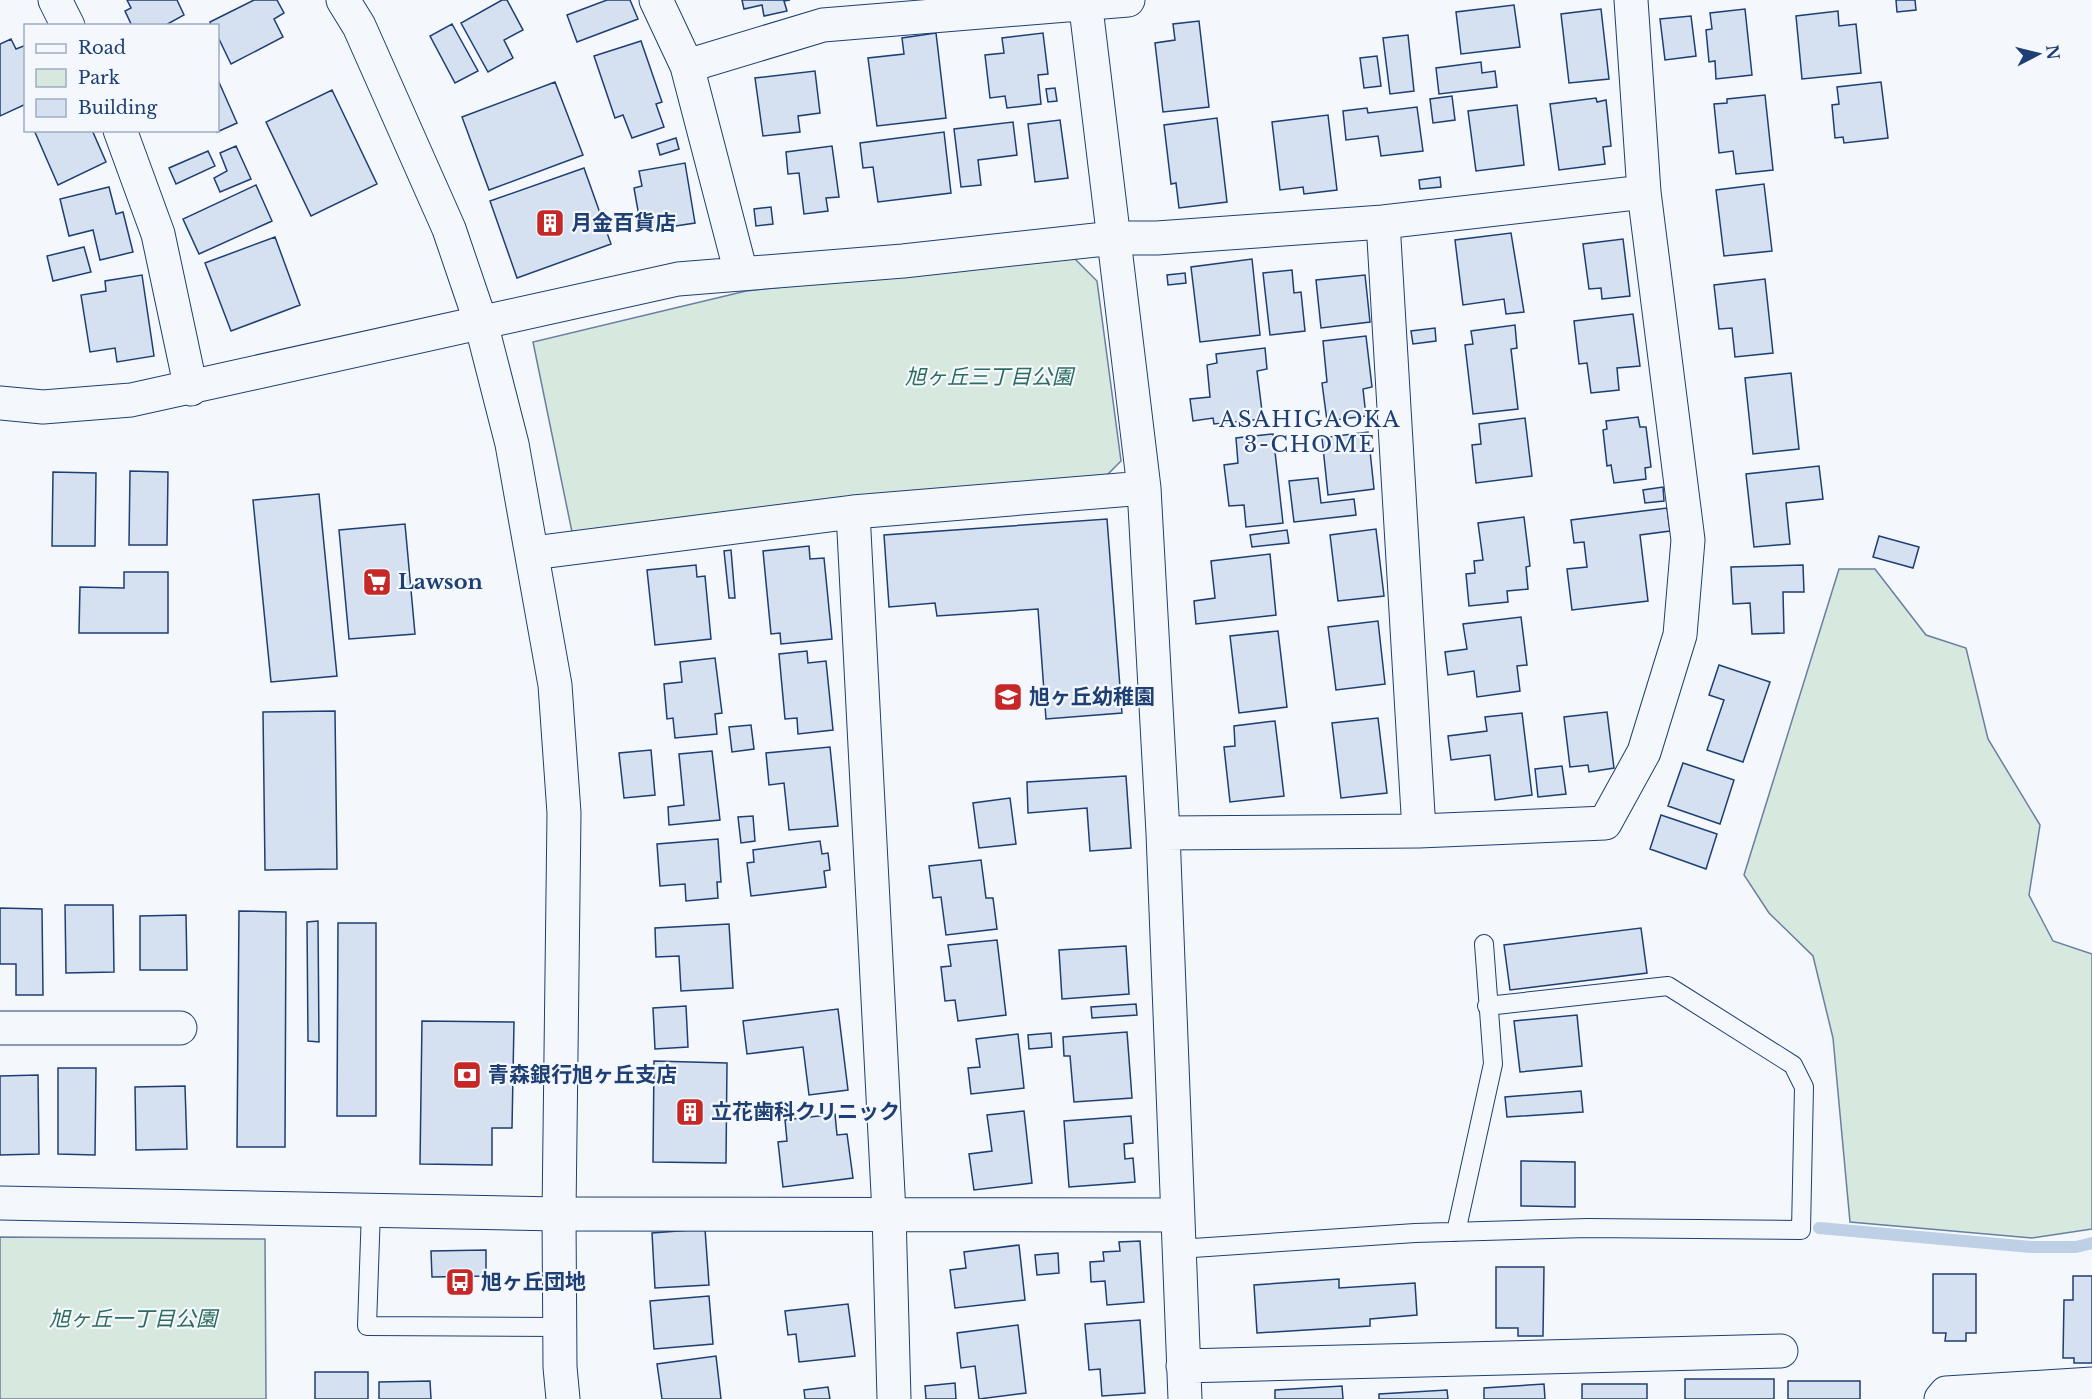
<svg xmlns="http://www.w3.org/2000/svg" width="2092" height="1399" font-family="'Libre Baskerville','Noto Sans JP',serif">
  <rect width="100%" height="100%" fill="#f4f7fb"/>
  <path fill="#d7e8df" stroke="#687fa3" stroke-width="1.5" d="M1072,256L1097,281L1121,461L1102,480L572,532L533,342L746,291Z
    M1839,569H1875L1926,635L1966,648L1988,739L2040,825L2029,895L2053,941L2092,954V1229L2032,1238L1850,1222L1833,1038L1813,956L1769,913L1744,875Z
    M0,1237L265,1239L266,1399H0Z"/>
  <g fill="none" stroke-linecap="round" stroke-linejoin="round">
    <path stroke="#bed0e5" stroke-width="12" d="M1819,1228L2031,1247H2076L2092,1243"/>
  </g>
  <path fill="#d5e0f0" stroke="#1d3f73" stroke-width="1.5" d="M127,0H177L184,15L164,26H132L125,11L131,8Z
    M254,0H277L284,13L274,19L283,37L231,64L218,37V26H211L210,22Z
    M502,0H507L523,30L504,40L513,58L488,72L461,23Z
    M607,0H630L638,19L577,42L567,15Z
    M742,0H790L784,1L787,11L764,16L762,5L744,9Z
    M1896,0H1915L1916,10L1897,12Z
    M1514,5L1520,47L1461,54L1456,12Z
    M1601,9L1609,79L1569,83L1561,14Z
    M1745,9L1752,75L1716,79L1715,61L1709,62L1706,30L1712,29L1710,13Z
    M1838,11L1839,26L1856,24L1861,73L1802,79L1796,16Z
    M1691,16L1696,56L1665,60L1660,19Z
    M1199,21L1209,107L1163,112L1155,43L1175,40L1173,24Z
    M452,24L478,71L455,83L430,36Z
    M936,33L946,118L877,126L868,58L904,54L902,38Z
    M1043,33L1048,74L1038,75L1041,104L1007,108L1005,96L990,98L985,55L1004,53L1002,38Z
    M1408,35L1414,91L1390,94L1383,38Z
    M11,39L16,49L26,45V104L0,116V44Z
    M641,41L662,102L656,104L664,127L632,138L623,115L615,118L594,56Z
    M1377,56L1381,86L1364,88L1360,58Z
    M1481,62L1482,73L1495,71L1497,87L1439,94L1436,68Z
    M815,71L820,113L798,116L800,132L763,136L755,78Z
    M218,80L237,123L217,132V130Z
    M555,82L583,155L489,190L462,117Z
    M1881,82L1888,138L1844,143L1843,137L1835,138L1832,105L1839,104L1837,87Z
    M1055,88L1057,101L1048,102L1046,89Z
    M332,90L377,184L311,216L266,122Z
    M1765,95L1773,170L1736,174L1733,151L1719,153L1714,104L1727,103V99Z
    M1452,96L1455,120L1433,123L1430,99Z
    M1596,98L1597,102L1606,100L1611,146L1603,147L1605,164L1559,170L1550,104Z
    M1517,105L1524,165L1476,171L1468,111Z
    M1417,107L1423,151L1381,156L1378,136L1346,140L1343,111L1367,108L1368,113Z
    M1328,115L1337,190L1304,194L1303,187L1280,190L1272,122Z
    M1217,118L1227,202L1179,208L1176,183L1171,184L1164,125Z
    M1060,120L1068,178L1035,182L1028,124Z
    M1013,122L1017,155L978,160L981,185L961,187L954,129Z
    M34,130H92L106,162L58,185Z
    M944,132L951,193L878,202L873,167L863,168L860,143Z
    M676,138L679,149L660,155L657,144Z
    M236,146L251,179L220,192L214,178L227,171L220,153Z
    M832,146L839,197L826,198L828,211L804,214L799,173L788,174L786,152Z
    M208,151L215,166L176,184L169,168Z
    M685,163L695,223L649,230V227L641,228L634,188L642,186L639,171Z
    M584,168L611,244L517,278L490,201Z
    M1440,177L1441,187L1420,189L1419,180Z
    M1764,184L1772,251L1724,256L1716,190Z
    M256,185L272,221L199,254L183,219Z
    M109,187L116,214L123,212L133,252L100,260L93,230L69,236L60,199Z
    M771,207L773,224L756,226L754,209Z
    M1511,233L1524,312L1506,314L1504,299L1463,305L1455,240Z
    M275,237L300,305L231,331L205,263Z
    M1623,239L1630,296L1602,299L1601,288L1589,289L1583,244Z
    M84,247L91,272L53,281L47,256Z
    M1252,259L1260,335L1200,342L1191,267Z
    M1292,270L1294,293L1301,292L1305,331L1270,335L1263,273Z
    M1185,273L1186,283L1168,285L1167,275Z
    M142,275L154,356L117,362L115,348L90,352L81,295L106,291L105,281Z
    M1365,275L1370,322L1321,328L1316,280Z
    M1765,279L1773,353L1735,357L1732,328L1719,329L1714,285Z
    M1633,314L1640,366L1617,368L1619,390L1591,393L1587,363L1579,364L1574,321Z
    M1515,325L1517,348L1511,349L1518,409L1473,414L1465,345L1473,344L1471,331Z
    M1435,328L1436,341L1413,344L1411,331Z
    M1366,336L1372,387L1363,389L1366,416L1327,421L1322,383L1327,382L1323,341Z
    M1265,348L1267,369L1257,371L1263,419L1214,424L1213,418L1193,421L1190,399L1210,397L1207,365L1217,363L1216,354Z
    M1791,373L1799,449L1753,454L1745,378Z
    M1638,417L1640,427H1646L1651,467L1645,468L1646,479L1614,483L1611,465L1607,466L1603,430L1607,429L1606,421Z
    M1525,418L1532,476L1476,483L1472,445L1481,444L1479,424Z
    M1368,432L1374,489L1328,495L1322,438Z
    M1273,434L1283,523L1246,527L1244,505L1229,506L1224,465L1238,463L1236,438Z
    M1819,466L1823,499L1786,503L1790,544L1754,547L1746,474Z
    M130,471L168,472L167,545H129Z
    M53,472L96,473L95,546H52Z
    M1318,478L1321,503L1354,499L1356,515L1294,522L1289,481Z
    M1663,487L1664,501L1645,503L1643,490Z
    M319,494L337,676L271,682L253,500Z
    M1667,508L1670,531L1640,535L1648,601L1572,610L1567,569L1587,567L1584,542L1574,543L1571,520Z
    M1524,517L1530,566L1526,567L1528,589L1507,591L1508,602L1469,606L1466,574L1475,573L1474,561L1483,560L1478,523Z
    M1107,519L1122,713L1046,719L1038,609L937,616L935,603L889,607L884,535Z
    M405,524L415,634L349,639L339,530Z
    M1376,529L1384,596L1338,601L1330,535Z
    M1287,530L1289,543L1252,547L1250,535Z
    M1879,536L1919,547L1913,568L1873,557Z
    M809,546L810,559L824,558L832,639L781,644L780,633L771,634L763,551Z
    M731,550L735,598H729L724,551Z
    M1270,554L1276,615L1196,624L1194,601L1215,598L1211,561Z
    M696,565L697,577L705,576L711,639L655,645L647,570Z
    M1803,565L1804,592H1783L1784,633L1752,634L1750,603L1733,604L1731,567Z
    M124,572H168V633H79L80,587L124,588Z
    M1521,617L1527,665L1517,666L1520,691L1477,697L1474,671L1448,675L1445,652L1467,649L1463,624Z
    M1378,621L1385,684L1336,690L1328,627Z
    M1278,631L1287,707L1239,713L1230,636Z
    M807,651L808,663L826,661L833,730L798,734L797,718L785,719L779,654Z
    M715,658L722,713L715,714L717,734L675,738L673,718L667,719L664,684L682,682L680,662Z
    M1719,665L1770,682L1743,762L1707,750L1724,700L1709,695Z
    M335,711L337,869L265,870L263,712Z
    M1607,712L1614,768L1589,772L1588,765L1570,767L1564,717Z
    M1522,713L1532,795L1495,800L1490,755L1451,760L1448,736L1487,731L1485,717Z
    M1378,718L1387,793L1341,798L1332,723Z
    M1275,721L1284,796L1230,802L1224,747L1235,746L1234,726Z
    M751,725L754,749L732,752L729,727Z
    M830,747L838,826L789,830L784,783L769,785L766,753Z
    M651,750L655,795L624,798L619,753Z
    M712,751L720,820L669,825L668,807L684,805L679,754Z
    M1683,763L1734,780L1720,824L1668,806Z
    M1562,766L1566,794L1538,797L1535,769Z
    M1126,776L1131,848L1090,851L1087,808L1028,813L1027,782Z
    M1010,798L1016,844L979,848L973,803Z
    M1661,815L1717,834L1706,869L1650,849Z
    M753,816L755,841L741,843L738,817Z
    M718,839L721,882H717L718,898L686,901L685,884L660,886L657,844Z
    M820,841L822,854L828,853L830,870L824,871L826,887L751,896L747,863L754,862L753,850Z
    M981,860L986,898H993L997,929L946,935L941,897L933,898L929,866Z
    M65,905H113L114,972L66,973Z
    M0,908L42,909L43,995H16V964H0Z
    M239,911L286,912L285,1147H237Z
    M186,915L187,970H140V916Z
    M318,921L319,1042L308,1041L307,922Z
    M338,923H376V1116H337Z
    M729,924L733,988L681,991L679,956L656,957L655,928Z
    M1641,928L1647,973L1510,990L1504,945Z
    M997,940L1006,1015L958,1021L955,1000L945,1001L941,967L951,966L948,945Z
    M1126,946L1129,994L1062,999L1059,950Z
    M1136,1004L1137,1015L1092,1018L1091,1007Z
    M686,1006L688,1047L655,1049L653,1008Z
    M838,1009L848,1090L809,1095L803,1047L747,1054L743,1021Z
    M1577,1015L1582,1066L1520,1072L1514,1021Z
    M422,1021L514,1022L512,1128H492V1165L420,1164Z
    M1127,1032L1132,1098L1074,1102L1070,1056H1064L1063,1037Z
    M1051,1033L1052,1047L1029,1049L1028,1035Z
    M1018,1034L1024,1088L971,1094L968,1068L980,1067L976,1039Z
    M654,1061L727,1063L726,1163L653,1162Z
    M58,1068H96L95,1155L58,1154Z
    M38,1075L39,1154L0,1155V1076Z
    M185,1086L187,1149L136,1150L135,1087Z
    M1581,1091L1583,1112L1507,1117L1505,1097Z
    M1024,1111L1032,1183L974,1190L969,1154L992,1151L987,1115Z
    M835,1114L837,1135L847,1134L853,1178L783,1187L778,1142L787,1141L785,1120Z
    M1131,1116L1133,1143L1124,1144L1125,1159L1133,1158L1135,1182L1069,1187L1064,1121Z
    M1521,1161L1575,1162V1207L1521,1206Z
    M705,1229L709,1285L655,1288L652,1233Z
    M1140,1241L1144,1302L1107,1305L1105,1281L1091,1282L1090,1262L1104,1261L1103,1252L1120,1251L1119,1242Z
    M1019,1245L1025,1300L955,1308L950,1270L966,1268L964,1252Z
    M486,1250V1276L432,1277L431,1251Z
    M1058,1253L1059,1273L1037,1275L1035,1255Z
    M1496,1267H1544L1543,1336H1518V1328H1496Z
    M1933,1274H1976V1333H1966V1341H1945L1946,1333H1933Z
    M2073,1276H2092V1363H2074V1358H2063L2064,1300H2073Z
    M1339,1279V1288L1415,1283L1417,1315L1370,1319V1326L1257,1333L1254,1285Z
    M709,1296L713,1344L654,1349L650,1301Z
    M848,1304L855,1356L799,1362L796,1334L788,1335L785,1311Z
    M1140,1320L1145,1393L1102,1396L1100,1369L1089,1370L1085,1324Z
    M1018,1325L1026,1393L979,1399L975,1366L961,1368L957,1333Z
    M716,1356L721,1399H662L657,1364Z
    M315,1372H368V1399H315Z
    M1685,1379H1774V1399H1685Z
    M430,1381L431,1399H379V1382Z
    M1788,1381H1860V1399H1788Z
    M955,1383L956,1399H926L925,1386Z
    M1544,1384L1545,1399H1484V1388Z
    M1582,1384H1647V1399H1582Z
    M1342,1386L1343,1399H1275V1390Z
    M828,1387L830,1399H805L804,1390Z
    M1447,1390L1448,1399H1379V1394Z"/>
  <g fill="none" stroke-linecap="round" stroke-linejoin="round">
    <g stroke="#1d3f73" stroke-width="20">
      <path id="service" d="M371,1210L367,1326L560,1327
        M1456,1232L1493,1064L1484,944
        M1178,1249L1415,1233L1588,1228L1801,1230L1804,1087L1793,1065L1668,986L1487,1006"/>
    </g>
    <g stroke="#1d3f73" stroke-width="35">
      <path id="minor" d="M55,0L68,26
        M656,0L687,66L741,273
        M1085,0L1144,488L1163,833L1185,1399
        M687,66L823,25L1128,0
        M120,130L158,234L191,389
        M1383,222L1419,831
        M0,403L43,407L131,400L678,279L903,261L1114,238H1157L1383,222L1644,192
        M853,512L889,1213L894,1399
        M533,553L853,512L1144,488
        M1163,833L1419,831L1605,823L1644,752L1680,635L1688,540L1644,192L1631,0
        M0,1028H180
        M0,1203L559,1214L1177,1215
        M1183,1366L1781,1351
        M1941,1399L1946,1393L2092,1384"/>
    </g>
    <g stroke="#1d3f73" stroke-width="35">
      <path id="tertiary" d="M343,0L359,26L449,229L481,323L512,444L555,685L564,813L559,1214L560,1367L563,1399"/>
    </g>
    <use href="#service" stroke="#f4f7fb" stroke-width="18"/>
    <use href="#minor" stroke="#f4f7fb" stroke-width="33"/>
    <use href="#tertiary" stroke="#f4f7fb" stroke-width="33"/>
  </g>
  <defs>
    <g id="building-square" transform="scale(1.5)"><rect x="-9" y="-9" width="18" height="18" rx="4" fill="#c62828" stroke="#f4f7fb"/><path d="M-4-6H4V6H1V3H-1V6H-4ZM-2.5-4.3h1.7v1.8h-1.7ZM.8-4.3h1.7v1.8H.8ZM-2.5-1h1.7V.8h-1.7ZM.8-1h1.7V.8H.8Z" fill="#fff"/></g>
    <g id="supermarket-square" transform="scale(1.5)"><rect x="-9" y="-9" width="18" height="18" rx="4" fill="#c62828" stroke="#f4f7fb"/><path d="M-6-5.5h2.5l.6 2H6L4.5 2H-2.5L-4.4-4H-6ZM-1.5 3.2a1.3 1.3 0 1 0 .1 0ZM3 3.2a1.3 1.3 0 1 0 .1 0Z" fill="#fff"/></g>
    <g id="school-square" transform="scale(1.5)"><rect x="-9" y="-9" width="18" height="18" rx="4" fill="#c62828" stroke="#f4f7fb"/><path d="M0-5L7-2L0 1L-7-2ZM-4 1L0 2.5L4 1V4Q0 6-4 4Z" fill="#fff"/></g>
    <g id="bank-square" transform="scale(1.5)"><rect x="-9" y="-9" width="18" height="18" rx="4" fill="#c62828" stroke="#f4f7fb"/><path d="M-6-4H6V4H-6ZM0-2.3a2.3 2.3 0 1 0 0 4.6a2.3 2.3 0 1 0 0-4.6Z" fill="#fff"/></g>
    <g id="bus-square" transform="scale(1.5)"><rect x="-9" y="-9" width="18" height="18" rx="4" fill="#c62828" stroke="#f4f7fb"/><path d="M-5-6H5V4H4V6H2V4H-2V6H-4V4H-5ZM-3.5-4V0h7V-4ZM-3.5 1.2v1.5H-2V1.2ZM2 1.2v1.5H3.5V1.2Z" fill="#fff"/></g>
  </defs>
  <g fill-rule="evenodd">
    <use href="#building-square" x="550" y="223"/>
    <use href="#supermarket-square" x="377" y="582"/>
    <use href="#school-square" x="1008" y="697"/>
    <use href="#bank-square" x="467" y="1075"/>
    <use href="#building-square" x="690" y="1112"/>
    <use href="#bus-square" x="460" y="1282"/>
  </g>
  <g text-anchor="middle" dominant-baseline="central" stroke-width="4.5" stroke-linejoin="round" paint-order="stroke">
    <g font-size="21" font-weight="bold" fill="#1d3f73" stroke="#f4f7fb" text-anchor="start">
      <text x="571" y="223">月金百貨店</text>
      <text x="398" y="582">Lawson</text>
      <text x="1029" y="697">旭ヶ丘幼稚園</text>
      <text x="488" y="1075">青森銀行旭ヶ丘支店</text>
      <text x="711" y="1112">立花歯科クリニック</text>
      <text x="481" y="1282">旭ヶ丘団地</text>
    </g>
    <g font-size="21" font-style="italic" fill="#2c6c60" stroke="#f4f7fb">
      <text x="989" y="377">旭ヶ丘三丁目公園</text>
      <text x="133" y="1319">旭ヶ丘一丁目公園</text>
    </g>
    <g font-size="22" letter-spacing="1.5" fill="#1d3f73" stroke="#f4f7fb">
      <text x="1310" y="419">ASAHIGAOKA<tspan x="1310" dy="25">3-CHOME</tspan></text>
    </g>
  </g>
  <rect x="24" y="24" width="195" height="108" fill="#f4f7fb" stroke="#9eadc5" stroke-width="1.5"/>
  <rect x="36" y="44" width="30" height="9" fill="#f4f7fb" stroke="#9eadc5" stroke-width="1.5"/>
  <text x="78" y="54" font-size="18" fill="#1d3f73">Road</text>
  <rect x="36" y="69" width="30" height="18" fill="#d7e8df" stroke="#9eadc5" stroke-width="1.5"/>
  <text x="78" y="84" font-size="18" fill="#1d3f73">Park</text>
  <rect x="36" y="99" width="30" height="18" fill="#d5e0f0" stroke="#9eadc5" stroke-width="1.5"/>
  <text x="78" y="114" font-size="18" fill="#1d3f73">Building</text>
  <g transform="translate(2038 54) rotate(83)" stroke="#f4f7fb" stroke-width="4.5" paint-order="stroke">
  <path d="M0-4.5L10 22L0 15L-10 22Z" fill="#1d3f73"/>
  <text y="-9" font-size="16" font-weight="bold" text-anchor="middle" fill="#1d3f73">N</text>
  </g>
</svg>
